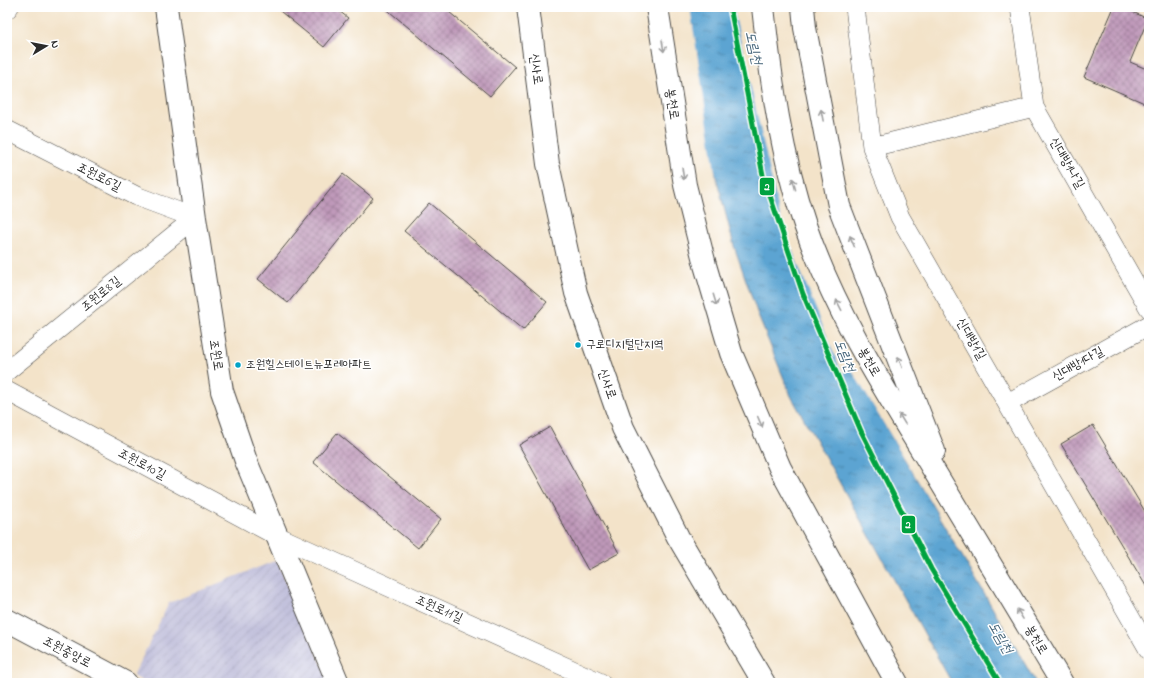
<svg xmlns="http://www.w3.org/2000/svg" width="1156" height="690" font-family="'Indie Flower','Poor Story',sans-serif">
  <defs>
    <pattern id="industrial-furrows" width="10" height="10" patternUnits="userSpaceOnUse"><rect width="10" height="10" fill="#c2c1dc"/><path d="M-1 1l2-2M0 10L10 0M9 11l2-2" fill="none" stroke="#a7a6bd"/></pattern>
    <pattern id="water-ripples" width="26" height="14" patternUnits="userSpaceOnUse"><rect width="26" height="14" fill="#5ba4d2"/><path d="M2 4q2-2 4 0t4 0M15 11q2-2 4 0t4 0" fill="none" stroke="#4b86ab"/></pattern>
    <pattern id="building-cross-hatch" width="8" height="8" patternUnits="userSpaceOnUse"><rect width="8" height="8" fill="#bf99ba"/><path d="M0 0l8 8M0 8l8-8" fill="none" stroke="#9b7d97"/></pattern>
  </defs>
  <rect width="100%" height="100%" fill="#fff"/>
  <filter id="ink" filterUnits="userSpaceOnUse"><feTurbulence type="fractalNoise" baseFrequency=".025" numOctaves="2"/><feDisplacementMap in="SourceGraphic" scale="8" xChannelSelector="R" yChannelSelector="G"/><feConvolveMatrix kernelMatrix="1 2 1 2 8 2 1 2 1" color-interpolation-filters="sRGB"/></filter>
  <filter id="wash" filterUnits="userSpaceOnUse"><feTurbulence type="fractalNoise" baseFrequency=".012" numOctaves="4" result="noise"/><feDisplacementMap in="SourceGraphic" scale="16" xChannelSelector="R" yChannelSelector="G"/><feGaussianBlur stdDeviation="0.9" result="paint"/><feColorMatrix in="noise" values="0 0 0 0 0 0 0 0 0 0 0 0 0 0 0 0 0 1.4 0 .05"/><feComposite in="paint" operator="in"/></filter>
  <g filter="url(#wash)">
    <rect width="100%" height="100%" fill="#f3e3c9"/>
    <path fill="url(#industrial-furrows)" d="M277,560L330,683H146L133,676L169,603Z"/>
    <path fill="url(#water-ripples)" stroke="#43687e" d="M688,7H749C760,105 778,201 816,293C841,353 875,408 908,464C951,537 994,610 1036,683H952L791,396L759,318L734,246L711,157Z"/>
    <path fill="#f3e3c9" d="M686,7H690L718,191L709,158L694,76Z
      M733,7H751L758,66L772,146L794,227L818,293L852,364L994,607L851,369L842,373L782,225Z"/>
    <g id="blocks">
      <path fill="url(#building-cross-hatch)" d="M275,7H334L348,18L324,47Z
        M384,7H443L515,67L490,96Z
        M1114,7H1122L1148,19L1130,62L1149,70V105L1084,77Z
        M343,174L373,198L288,303L258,279Z
        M429,203L547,302L523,330L404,231Z
        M1093,425L1149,518V591L1061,444Z
        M550,427L619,553L588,570L519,445Z
        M337,433L441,519L418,548L313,462Z"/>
    </g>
  </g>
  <g filter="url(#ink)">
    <use href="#blocks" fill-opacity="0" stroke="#494743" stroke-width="1"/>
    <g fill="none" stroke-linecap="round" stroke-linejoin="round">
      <g stroke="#494743" stroke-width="20">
        <path id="minor" d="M855,7L872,147L900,217L1149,650
          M1020,7L1034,107L1149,308
          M7,9L9,7
          M7,130L136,196L195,218
          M872,147L1034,107
          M7,371L195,218
          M7,391L277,536L601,683
          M1008,403L1149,325"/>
      </g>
      <g stroke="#494743" stroke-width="24">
        <path id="tertiary" d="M166,7L195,218L222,391L246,461L338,683
          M7,620L126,683"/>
      </g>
      <g stroke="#494743" stroke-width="24">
        <path id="secondary" d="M528,7L548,164L576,293L623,428L678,537L764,683"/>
      </g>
      <g stroke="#494743" stroke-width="24">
        <path id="primary" d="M657,7L685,185L705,265L731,353L780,468L897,683
          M763,7C771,80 781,155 805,225C833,307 879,381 924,454C970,531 1016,607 1062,683
          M803,7L805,28L839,206L934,451"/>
      </g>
      <use href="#minor" stroke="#fff" stroke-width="19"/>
      <use href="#tertiary" stroke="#fff" stroke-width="22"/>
      <use href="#secondary" stroke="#fff" stroke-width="22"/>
      <use href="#primary" stroke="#fff" stroke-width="22"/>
      <g stroke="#fff" stroke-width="8">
        <path id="metro-1" d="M730,7L763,175L803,294L861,431L931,569L1000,683"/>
      </g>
      <use href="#metro-1" stroke="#00a23f" stroke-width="5"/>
    </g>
    <defs><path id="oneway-shaft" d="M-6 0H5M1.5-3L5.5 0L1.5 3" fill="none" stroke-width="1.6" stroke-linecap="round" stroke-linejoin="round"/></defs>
    <g stroke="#a0a0a0">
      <use href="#oneway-shaft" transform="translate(663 46) rotate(81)"/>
      <use href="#oneway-shaft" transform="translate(822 115) rotate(-101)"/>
      <use href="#oneway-shaft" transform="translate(683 174) rotate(81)"/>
      <use href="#oneway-shaft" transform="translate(794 184) rotate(-105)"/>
      <use href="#oneway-shaft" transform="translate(852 241) rotate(-112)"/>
      <use href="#oneway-shaft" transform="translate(715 300) rotate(73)"/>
      <use href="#oneway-shaft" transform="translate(839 305) rotate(-117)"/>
      <use href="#oneway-shaft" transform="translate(900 362) rotate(-111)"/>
      <use href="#oneway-shaft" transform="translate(902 419) rotate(-121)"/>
      <use href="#oneway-shaft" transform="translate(760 422) rotate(67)"/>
      <use href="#oneway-shaft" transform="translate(1020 614) rotate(-121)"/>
    </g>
  </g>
  <g fill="#02a3c6" stroke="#fff" stroke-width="1.5">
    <circle cx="578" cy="345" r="3.5"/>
    <circle cx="238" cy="365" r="3.5"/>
  </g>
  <g text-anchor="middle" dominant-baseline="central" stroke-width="3" stroke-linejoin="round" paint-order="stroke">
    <g font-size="12" fill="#2b2b2b" stroke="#fff" text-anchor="start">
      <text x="586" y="345">구로디지털단지역</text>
      <text x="246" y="365">조원힐스테이트뉴포레아파트</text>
    </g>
    <g font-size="13" fill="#2b2b2b" stroke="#fff">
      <text transform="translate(536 69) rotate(82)">신사로</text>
      <text transform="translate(672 104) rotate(81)">봉천로</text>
      <text transform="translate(1067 163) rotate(60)">신대방1나길</text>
      <text transform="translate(99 177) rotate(27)">조원로6길</text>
      <text transform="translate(101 294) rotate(-39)">조원로8길</text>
      <text transform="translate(971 339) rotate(60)">신대방1길</text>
      <text transform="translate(216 355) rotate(81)">조원로</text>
      <text transform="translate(869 362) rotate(60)">봉천로</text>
      <text transform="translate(1078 364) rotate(-29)">신대방1다길</text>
      <text transform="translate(607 384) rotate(71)">신사로</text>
      <text transform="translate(142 464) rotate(28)">조원로10길</text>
      <text transform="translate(439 609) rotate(24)">조원로11길</text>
      <text transform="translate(1036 640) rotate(59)">봉천로</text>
      <text transform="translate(67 652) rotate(28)">조원중앙로</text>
    </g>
    <g font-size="14" font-style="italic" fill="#416176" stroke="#fff">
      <text transform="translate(753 48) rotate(77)">도림천</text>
      <text transform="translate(844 356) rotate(68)">도림천</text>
      <text transform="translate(1000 638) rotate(60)">도림천</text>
    </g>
  </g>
  <g stroke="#fff" stroke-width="1.5">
    <rect x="759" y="177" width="16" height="19" rx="4" fill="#00a23f"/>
    <rect x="901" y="515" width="15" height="19" rx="4" fill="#00a23f"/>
  </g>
  <g font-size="11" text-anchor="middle" font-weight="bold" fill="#fff">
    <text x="767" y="190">2</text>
    <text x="908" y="528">2</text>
  </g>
  <rect width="1156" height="690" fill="none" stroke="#fff" stroke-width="24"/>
  <g transform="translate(46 46) rotate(80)" stroke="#ffffff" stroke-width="3" paint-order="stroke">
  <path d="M0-3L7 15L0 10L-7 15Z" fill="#2b2b2b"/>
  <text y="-6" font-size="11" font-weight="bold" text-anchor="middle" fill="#2b2b2b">N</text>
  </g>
</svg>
